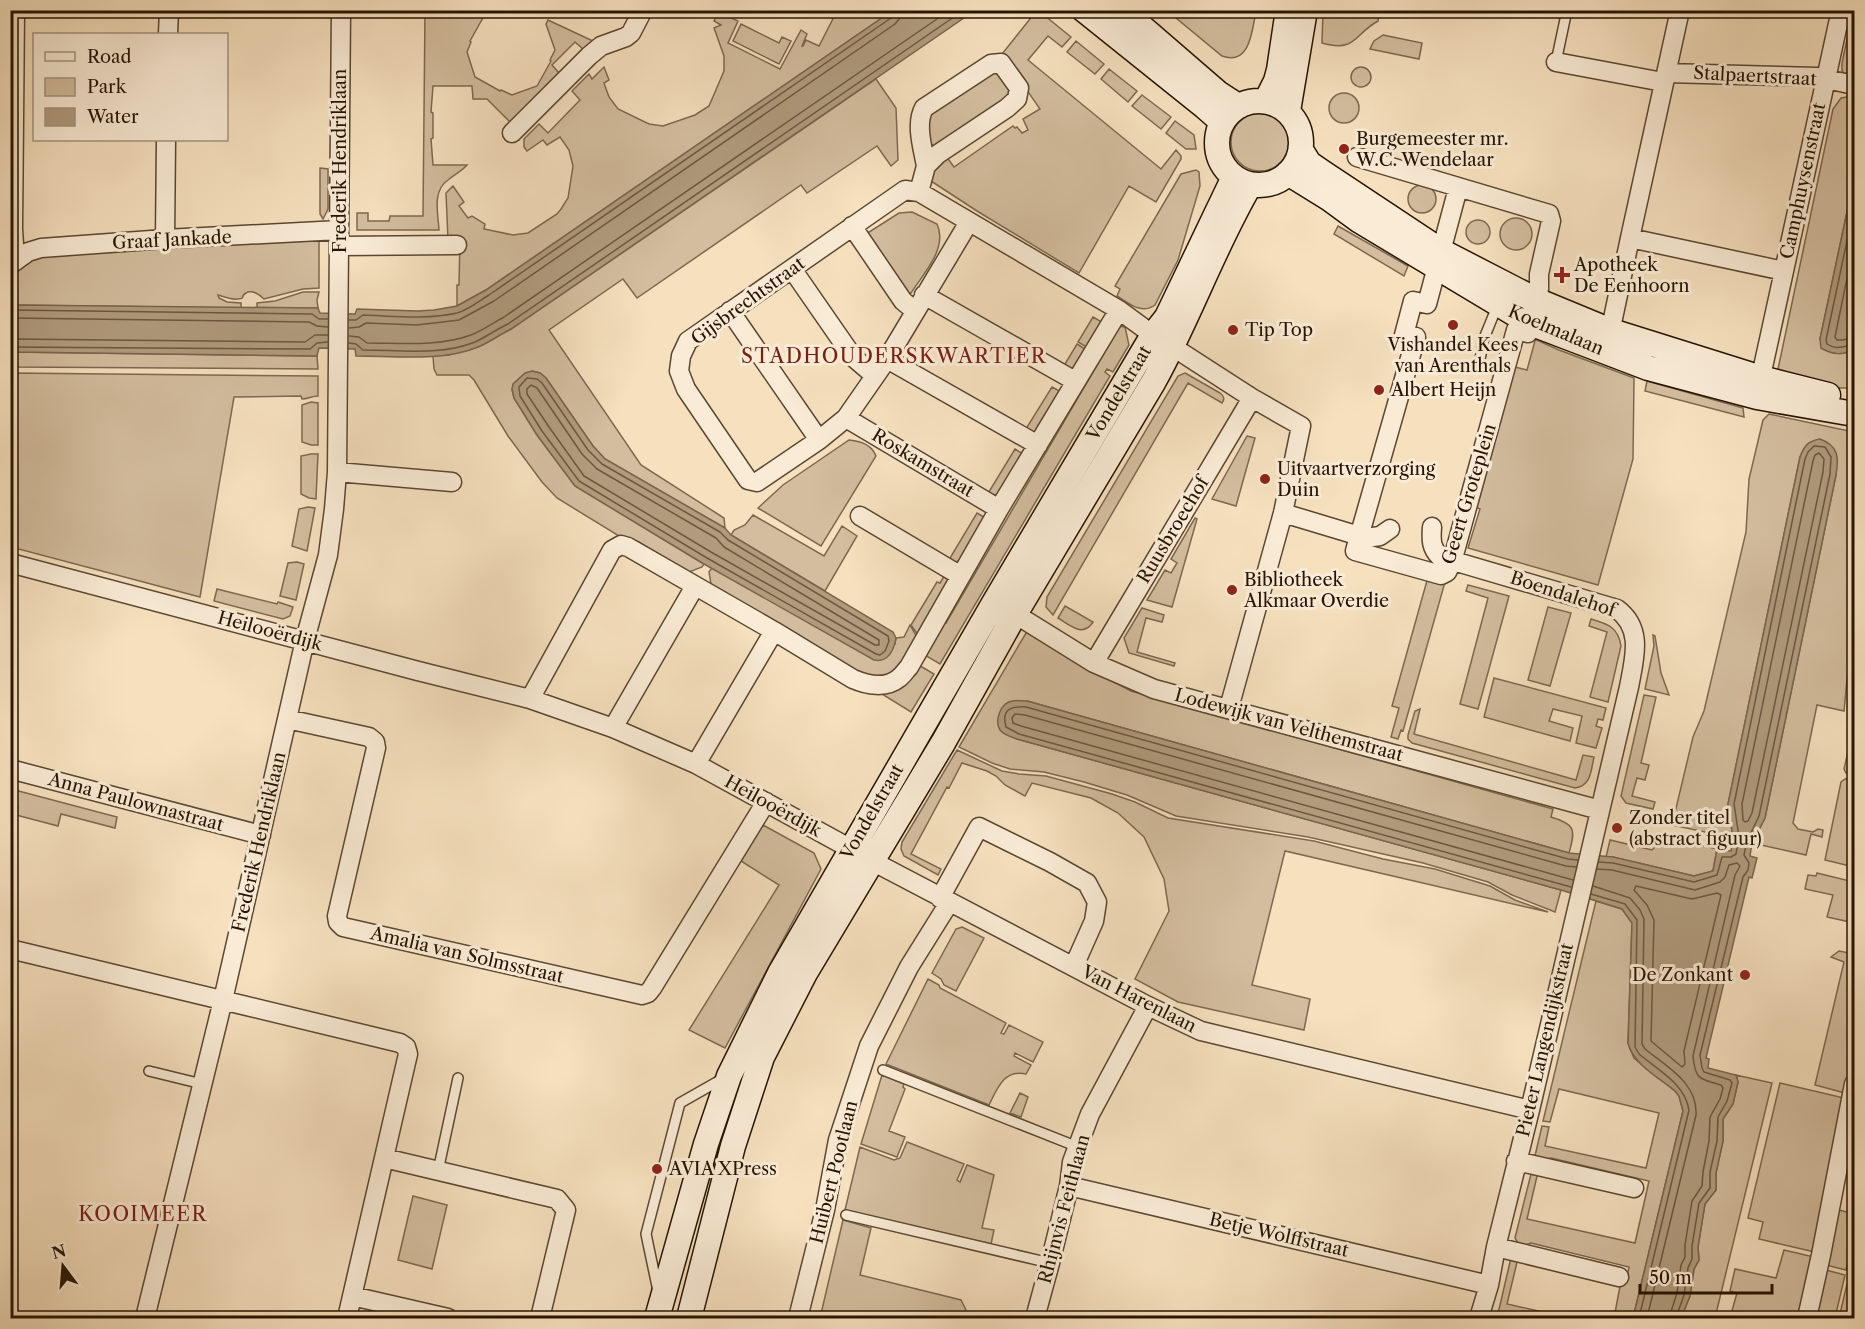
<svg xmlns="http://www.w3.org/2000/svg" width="1865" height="1329" font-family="'Libre Caslon Text',serif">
  <rect width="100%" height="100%" fill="#f6e0be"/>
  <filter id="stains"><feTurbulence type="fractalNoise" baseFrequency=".00333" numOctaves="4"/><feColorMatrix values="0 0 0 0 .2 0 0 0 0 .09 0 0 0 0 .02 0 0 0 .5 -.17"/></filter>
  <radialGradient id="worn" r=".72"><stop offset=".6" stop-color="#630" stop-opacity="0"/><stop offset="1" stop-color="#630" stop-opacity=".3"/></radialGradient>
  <path fill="#d3bd9e" stroke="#7d684f" stroke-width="1.5" d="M1179,10L1256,11C1252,29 1251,66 1222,56L1176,18Z
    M425,11H496L484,16L470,41L471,42L467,52L475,77L500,91L501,90L512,95L537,86L551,61L550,60L555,50L546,24L548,20L593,41L584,50L575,42L552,65L560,74L511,123L487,99H473L472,86H433L431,112L433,113V138L431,139L433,165H467C462,171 454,175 448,180C432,191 438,213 439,230H357V213H368V221H389L390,216H423Z
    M837,11H892L486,290L457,306V285H459L460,240H448L446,193L453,186L464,202L459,206L468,218L472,216L485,224L484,229L513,235L528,233L557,214L561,209L568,198L573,166L569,150L560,137L547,145L543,140L527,151L524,147V139L539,124L548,133L580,100L572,91L589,74L592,79L604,67L609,80L604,83L609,97L618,109L649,124L663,126L695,115L709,106L724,71V56L714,28L721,25L714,21L719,12L738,21L728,43L780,69L801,30L807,34L802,46H803L806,40L819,46Z
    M1030,11H1039L1071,37L1062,47L1048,36L1028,60L1161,169L1176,150L1181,156V159L1156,202L1129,186L1079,273L977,211L931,181L932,171L946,156L954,167L1013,126L1015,128L1017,127L1022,133L1028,130L1023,119L1040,109L1002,54L1030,19Z
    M1323,11V10L1380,11L1378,21C1354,34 1356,53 1322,43Z
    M1853,11H1854V80L1846,79L1842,70V63Z
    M741,24L779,43L782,37L791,41L779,64L733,41Z
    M1383,35L1422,43L1419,59L1370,49L1374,41Z
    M1076,41L1104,64L1095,74L1067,52Z
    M1351 77a10 10 0 1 1 20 0a10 10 0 1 1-20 0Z
    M1109,69L1137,91L1128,102L1101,79Z
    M998,71L1009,88L1008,97L940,144L934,146L929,142V111L984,73Z
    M876,79L896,108L898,160L891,166L877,146L807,193L801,185L637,298L623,279L549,330L641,465L724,518L725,528L605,459L593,446L546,378L540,373L532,371L512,389L514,398L537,435L575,486L704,564L702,567L684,574L663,562L662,556L639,542L632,544L557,498L542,482L508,436L474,380L469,375H437L434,369L433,356L449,355L478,347L511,329Z
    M1329 108a15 15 0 1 1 30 0a15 15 0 1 1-30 0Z
    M1142,95L1171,117L1161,129L1132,106Z
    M1847,97H1854V179L1820,339L1850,352L1854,348V388H1829L1778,369L1833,109L1841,98Z
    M1231 142a29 29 0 1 1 58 0a29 29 0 1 1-58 0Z
    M1175,121L1194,135L1196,149H1186L1166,133Z
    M320,168L328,169V209L323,219L320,214Z
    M1196,170L1199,172L1200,186L1178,260L1155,305C1141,315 1129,303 1117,296L1120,289L1115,286L1181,174Z
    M1408 199a14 14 0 1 1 28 0a14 14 0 1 1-28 0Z
    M912,212L937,224C948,248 924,273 911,293L907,294L866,234L899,213Z
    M1500 234a16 16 0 1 1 32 0a16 16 0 1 1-32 0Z
    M1466 232a12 12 0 1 1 24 0a12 12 0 1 1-24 0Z
    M1338,226L1408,266L1404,276L1334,234Z
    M319,237V288L303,289L264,299C260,295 252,289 246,293C239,297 247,298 238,299C232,300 224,297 218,295L219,298L227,302L241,303V308L11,305L10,275L30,259L40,254Z
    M303,292H319L317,300L318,308H257V303L275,301Z
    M1093,317L1105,324L1090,349L1078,342Z
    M1118,326L1125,327L1129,345L1113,372L1107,369L1105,372L1110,376L940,664L923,654L943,622L946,623L1109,345Z
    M1530,337L1559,350L1634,378L1633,459L1598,585L1468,548L1480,509L1473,506L1511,366L1527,370L1535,341L1529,339Z
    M1077,344L1088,351C1080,362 1076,371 1062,369Z
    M11,352L317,356L318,369L11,367Z
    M10,373L318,376V396C312,396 308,399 302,399L301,396L234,397L200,597L11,547Z
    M1185,373L1220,393C1224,396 1225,399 1222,403L1188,383L1053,615L1046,607L1047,597L1178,376Z
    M1647,381L1743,408L1744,417L1645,391Z
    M1052,387L1063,393L1038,433L1024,432Z
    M311,402L318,403V445H311L302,442V405Z
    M1769,414L1854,432V615L1850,669H1848L1844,711L1817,705L1793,823L1798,829L1813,832L1818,829L1823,830L1822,837L1811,834L1806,855L1752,843L1765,818L1836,475L1800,457L1728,804L1733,838L1672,825L1693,737L1704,711L1746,532L1749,479L1763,420Z
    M1247,436L1255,438L1236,506L1212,499Z
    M849,440C860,441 872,445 876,456L821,546L758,508L783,485Z
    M1015,449L1023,454L1000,495H987Z
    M311,454H318L316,499L309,498L301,494V456Z
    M308,507L315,508L307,551L292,546L299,509Z
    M977,513L987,519L962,563L958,561L955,568L947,563Z
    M753,515L824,556L842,526L857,536L825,591L731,535L734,530L745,525Z
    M1195,518L1197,519L1172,607L1147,600L1165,570L1171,573L1177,563L1171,559Z
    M297,562L304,564L296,600L280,596L288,563Z
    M712,568L895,644L896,638L904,637L910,625L918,639L900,671L866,681L712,590L709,572Z
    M946,573L954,578L918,635L911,625L937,582L940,583Z
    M1428,577L1445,582L1403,731L1401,730L1398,739L1391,737L1399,708L1392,706Z
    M1468,585L1509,596L1478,709L1460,704L1488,598L1466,591Z
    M217,589L277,604L278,602L293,607L290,616L283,619L214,601Z
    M1065,606L1093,622C1083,638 1070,625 1058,618Z
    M1548,607L1571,613L1550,686L1528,680Z
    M1142,608L1164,615L1162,622L1146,618L1137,652L1175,663L1174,666L1129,653L1124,638Z
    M1591,619C1608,624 1618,627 1621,646L1608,702L1590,697L1607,632L1589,626Z
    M1026,633H1030L1088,668L1131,691L1553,809L1551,817C1575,824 1576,829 1569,853L1027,701L1017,739L1561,890L1555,912L1512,895L1488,882L1423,863L1308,837L1176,816L1127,795L1084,782L1044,772L1010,769L992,763L959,747Z
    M1653,635L1655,636L1661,673L1669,695L1645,689L1654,646Z
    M917,664L934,674L911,712L882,694L886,688Z
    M1494,678L1606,708L1603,720L1598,719L1596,726L1602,728L1596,748L1576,743L1582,716L1553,709L1549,721L1573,728L1570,741L1484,717Z
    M1644,695L1656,697L1641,763L1649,765L1645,780L1637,778L1632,796L1655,802L1653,809L1626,803L1621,796Z
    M1420,709L1414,734L1576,780L1583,755L1594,757C1591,771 1591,786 1575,788L1412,743L1408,739V735L1415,711Z
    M1854,739V775L1846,773L1844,769L1850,743Z
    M957,750L1002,771L1019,774L1046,776L1112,794L1135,802L1168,818L1314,841L1383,859L1435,869L1490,886L1515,900L1548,912L1285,851L1252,985L1310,999L1304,1030L1178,1002L1135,979L1169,911L1164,879L1144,837L1118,813L1091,798L1032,783L1025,796L1005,785L996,776L987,771L962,763L949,788L947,787L911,854L941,869L938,875L904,856L901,849L902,842Z
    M1845,779L1854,780V867L1825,860L1841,782Z
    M11,789L117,817L115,828L61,814L58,826L16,815L18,807L11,805Z
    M763,825L814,853L821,869L725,1048L689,1030L779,885L741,861Z
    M1658,835L1717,849L1713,871L1694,876L1613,857H1606L1610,840L1652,850L1656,846Z
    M1817,873L1854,882V902L1850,922L1827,917L1833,895L1805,889L1808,875L1816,876Z
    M1596,901L1622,909L1632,923L1628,1043L1634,1058L1675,1091L1679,1096L1683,1111L1633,1318H1614L1621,1281L1626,1282L1629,1267L1531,1243L1523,1246L1518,1243L1515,1238L1532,1170L1538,1172L1527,1219L1635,1243L1649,1181L1551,1158L1540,1161L1534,1160L1542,1126L1549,1127L1545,1146L1646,1168L1659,1113L1559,1089L1550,1122L1543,1121Z
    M962,927L984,938L956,991L944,985L941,979L932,973L956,929Z
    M1839,951L1854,954V1044L1845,1093L1815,1085L1844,962L1831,957Z
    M928,979L939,985L940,988L1006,1023L1001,1033L1004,1034L1009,1025L1043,1042L1033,1062L1015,1053L1014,1056L1031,1065L1026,1074C1004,1069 997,1089 989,1105L886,1064Z
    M882,1075L904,1084L903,1087L905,1089L889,1131L905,1137L897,1157L861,1144Z
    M1736,1075L1772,1083L1715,1318H1681L1690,1296L1694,1269L1699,1260L1698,1247L1705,1204L1716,1190V1173L1723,1141V1119L1733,1104L1738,1082Z
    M1780,1083L1844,1098L1815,1252L1759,1239L1763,1222L1748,1218Z
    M1020,1093L1028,1097L1021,1117L1010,1113Z
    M907,1142L964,1164L957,1180L960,1182L967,1165L994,1175L982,1228L994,1230L991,1244L845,1210L860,1147L894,1160L900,1158Z
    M413,1196L447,1205L432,1269L398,1260Z
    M1839,1210L1854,1214V1234L1846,1270L1826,1265Z
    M843,1220L871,1228L860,1275L961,1300L966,1310L964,1318H820Z
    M1784,1250L1814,1257L1799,1318H1730L1737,1293L1730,1291L1735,1269L1776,1278Z
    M1518,1258L1507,1304L1569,1318H1497L1510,1262L1511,1259Z
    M1826,1270L1845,1275L1835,1318H1814Z
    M1847,1284L1854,1285L1848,1318H1839Z"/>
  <path fill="#b09b7d" stroke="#79654b" stroke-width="1.5" d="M892,11H974L511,329C500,334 489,343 478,347C443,362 393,356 356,356L355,349L319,348L317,356L11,352V305L318,308L320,313L355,314L357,309L417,311L434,310L457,306L486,290Z
    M1854,179V348C1845,357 1831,354 1821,348L1820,339Z
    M532,371L540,373L546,378L593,446L605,459L725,528L731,535L893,632L896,638C894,650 888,663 874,660L704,564L575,486L537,435L514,398L512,389L513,384L525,373Z
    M1820,439C1839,446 1839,458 1836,475L1765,818L1752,843L1750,856L1757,858L1752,878L1749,877L1706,1058L1709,1059L1708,1068L1736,1075L1738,1082L1733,1104L1723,1119V1141L1716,1173V1190L1705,1204L1698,1247L1699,1260L1694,1269L1690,1296L1681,1318H1633L1683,1111L1679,1096L1675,1091C1659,1078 1633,1064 1628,1043L1632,923L1622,909L1561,890L1017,739C1011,737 1004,735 1000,730C994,720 1001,703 1012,701C1016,700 1022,701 1027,701L1569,853L1613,857L1694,876L1713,871L1717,849L1731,851L1733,838L1728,804L1800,457C1804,446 1808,441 1820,439Z"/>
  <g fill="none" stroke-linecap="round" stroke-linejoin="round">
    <path stroke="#6c583e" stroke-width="1.5" d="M1854,208L1826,340L1827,344C1837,351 1845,345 1854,345
      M1854,244L1835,337L1837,340H1843L1854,337
      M10,310L312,314L319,319H328
      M10,318L309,322L317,326L328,327
      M349,320H356L363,315C394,316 426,320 457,313C468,310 479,301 489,295L891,18L894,10
      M349,328L359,327L366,323L417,325L459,320L494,301L895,24L900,18L902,10
      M349,336L359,337L367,343C401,343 438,347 471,335C482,331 493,323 504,317L950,10
      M10,339L305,342L315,335H328
      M349,343L356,344L363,350C399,350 441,356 475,342C486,337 497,329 508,324L964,10
      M10,347L310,349L317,343L328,342
      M527,378L537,379L542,383L588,450L602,464L720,532L728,540L888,636L889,641L885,651L880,655L876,654L707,558L579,481L542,431L520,396L519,387Z
      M531,385L537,388L582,454L597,469L716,538L724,547L879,640V645H875L711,552L584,476L549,427L527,394V389Z
      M1819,453L1824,459L1823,472L1752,813L1748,821L1745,822L1743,820L1742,804L1813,461L1815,455Z
      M1599,862L1613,863L1694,882L1717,875L1722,857H1731L1736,854L1739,837L1734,804L1805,459L1808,452L1814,446L1825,447L1831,457L1830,474L1759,816L1747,841L1744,855L1749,863L1748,870L1743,877L1700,1055L1702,1068L1704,1072L1730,1080L1732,1083L1727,1101L1718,1117L1717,1141L1710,1172V1188L1699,1203L1692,1246V1259L1688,1268L1684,1295L1676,1318
      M1597,869L1612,870L1695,890L1720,882L1725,877L1729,865L1737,863L1740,866L1735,875L1693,1056C1695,1079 1699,1079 1721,1085L1723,1088L1720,1099L1710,1117L1709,1141L1703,1172L1702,1186L1692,1201L1685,1245V1257L1681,1265L1677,1293L1669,1318
      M1573,880L1021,726L1013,723L1012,718L1015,714L1025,715L1566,866L1576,867
      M1593,886L1630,898L1640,910L1644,919L1642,1044L1645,1049C1667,1067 1698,1083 1696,1115L1647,1318
      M1636,886L1692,899L1717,893L1721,895L1684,1051L1685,1064L1682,1067L1651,1041L1654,920L1647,905L1634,890Z
      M1571,887L1019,734L1006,727C1001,709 1011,706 1026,707L1568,859L1578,860
      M1591,894L1625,904L1637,920L1635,1047L1639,1054C1658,1070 1685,1084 1689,1110L1639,1318"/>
    <g stroke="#5b4730" stroke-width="12">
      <path id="lane" d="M1556,62L1567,10
        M1480,359L1485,336L1498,304
        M883,1070L1078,1147
        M149,1071L202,1084
        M438,1171L458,1078
        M846,1215L1050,1263
        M658,1291L646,1234L680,1103L724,1078"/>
    </g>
    <g stroke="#5b4730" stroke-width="21">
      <path id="street" d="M15,10L13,229L15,260
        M1680,10L1630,238L1784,271
        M168,34L169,10
        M1556,62L1663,82
        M1666,73L1817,77L1854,85
        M512,133L589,56L601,46L626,37L631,33L643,10
        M1357,157L1549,214L1551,221L1539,274V289L1528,333L1516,330L1452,562L1447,572L1441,575L1355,551L1416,337L1404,335L1413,301L1427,304L1458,188
        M919,192L926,166L938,154L1007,108L1017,99L1019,88L1001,63L991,64L924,108C915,124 923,149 926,166
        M969,222L887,359L846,418L819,440L757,482L748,480L686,389L679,371L681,356L688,341L905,190L919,192L1119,310L1153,335
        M852,226L903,301L915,311
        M165,239L166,140
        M339,246L457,245
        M10,265L28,252L41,248L165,239L339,230
        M792,269L853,357L874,375
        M924,295L1075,381
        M730,311L819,440
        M1608,342L1630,238
        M1173,347L1252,398L1301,426L1283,513L1229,708
        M887,359L1038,445
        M1758,390L1841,10
        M846,418L999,509
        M337,472L452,482
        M1283,513L1366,538L1380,536L1390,529
        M860,516L961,576
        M1432,527C1431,540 1431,548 1440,557L1617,609C1644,629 1634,659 1629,687L1530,1110L1496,1247L1489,1285L1479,1318
        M10,563L418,671L530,699L613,728L696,764L851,849
        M1015,614L1094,663L1154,689L1600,810
        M1094,663L1252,398
        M530,699L612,550L621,545L628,547L774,631L853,679C867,685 886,689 899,678C903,675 906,670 909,667L999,509L1119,310
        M287,719L369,737L375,742L376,748L337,916L338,922L343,927L642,995L648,993L652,988L766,802
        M613,728L695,586
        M696,764L774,631
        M10,769L261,835
        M872,861L1148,1006L1201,1031L1530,1110
        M940,898L979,827L1050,862L1087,883L1097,902L1094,921L1074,966
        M10,949L400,1043L406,1047L408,1054L347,1318
        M384,1158L557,1199L566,1210L540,1318
        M1516,1161L1634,1188
        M1069,1186L1489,1285
        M1496,1247L1619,1277
        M352,1296L448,1318
        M145,1318L223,1000L305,640L328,555L334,509L337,472L341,10
        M798,1318L825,1210L838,1140L869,1046L909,967L949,903
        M1035,1318L1050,1263L1069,1186L1072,1162L1090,1114L1148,1006
        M1807,1318L1821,1255L1854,1084"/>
    </g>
    <g stroke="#271400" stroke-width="27">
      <path id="secondary" d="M1084,10L1205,107L1222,122
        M1122,10L1218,93L1238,106
        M1217 143a42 42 0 1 1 84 0a42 42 0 1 1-84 0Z
        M1266,101L1276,81L1279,70L1288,10
        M1288,111L1305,10
        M1301,150L1309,163L1322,172L1441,251L1536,300L1611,331L1761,378L1828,395
        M1288,173L1330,199L1360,221L1530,323L1648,368L1757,397L1854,414
        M657,1318L706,1144L729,1076L780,973L994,603L1153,335L1167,317L1234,177
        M689,1318L733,1146L762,1057L805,973L943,743L1015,614L1154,381C1189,318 1214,246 1250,185"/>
    </g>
    <use href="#lane" stroke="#f9ebd5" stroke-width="9"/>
    <use href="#street" stroke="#f9ebd5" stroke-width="18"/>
    <use href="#secondary" stroke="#f9ebd5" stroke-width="24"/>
  </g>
  <g fill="#8f2418" stroke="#f9ebd5" stroke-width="2">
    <circle cx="1344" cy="149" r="6"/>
    <path d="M1559 266h6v6h6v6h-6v6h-6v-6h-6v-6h6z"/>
    <circle cx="1453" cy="325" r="6"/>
    <circle cx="1233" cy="330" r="6"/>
    <circle cx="1379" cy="390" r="6"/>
    <circle cx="1265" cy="479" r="6"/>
    <circle cx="1232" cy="590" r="6"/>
    <circle cx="1617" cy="828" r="6"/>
    <circle cx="1745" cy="975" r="6"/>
    <circle cx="657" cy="1169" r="6"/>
  </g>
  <g text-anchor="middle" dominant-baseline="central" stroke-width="6" stroke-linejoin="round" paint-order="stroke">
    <g font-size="18" fill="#271400" stroke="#f9ebd5">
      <text transform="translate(1755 76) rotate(3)">Stalpaertstraat</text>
      <text transform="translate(340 161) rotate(-90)">Frederik Hendriklaan</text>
      <text transform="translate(1803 181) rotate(-78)">Camphuysenstraat</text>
      <text transform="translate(172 240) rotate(-3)">Graaf Jankade</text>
      <text transform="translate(748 301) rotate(-36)">Gijsbrechtstraat</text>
      <text transform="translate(1556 330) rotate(23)">Koelmalaan</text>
      <text transform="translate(1119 393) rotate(-59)">Vondelstraat</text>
      <text transform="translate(923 463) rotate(31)">Roskamstraat</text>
      <text transform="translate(1469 494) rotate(-73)">Geert Groteplein</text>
      <text transform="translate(1173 530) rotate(-59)">Ruusbroechof</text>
      <text transform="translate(1563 594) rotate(18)">Boendalehof</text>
      <text transform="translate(270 631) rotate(15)">Heilooërdijk</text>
      <text transform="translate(1289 725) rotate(15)">Lodewijk van Velthemstraat</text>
      <text transform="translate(136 802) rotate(15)">Anna Paulownastraat</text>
      <text transform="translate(773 806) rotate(29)">Heilooërdijk</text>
      <text transform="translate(872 812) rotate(-60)">Vondelstraat</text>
      <text transform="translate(259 842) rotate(-77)">Frederik Hendriklaan</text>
      <text transform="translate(467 955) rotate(13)">Amalia van Solmsstraat</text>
      <text transform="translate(1139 999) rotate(27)">Van Harenlaan</text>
      <text transform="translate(1545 1040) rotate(-77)">Pieter Langendijkstraat</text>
      <text transform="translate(834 1172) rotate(-76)">Huibert Pootlaan</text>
      <text transform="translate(1064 1209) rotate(-75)">Rhijnvis Feithlaan</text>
      <text transform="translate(1279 1235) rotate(13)">Betje Wolffstraat</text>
    </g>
    <g font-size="18" fill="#271400" stroke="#f9ebd5" text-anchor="start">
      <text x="1356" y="139">Burgemeester mr.<tspan x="1356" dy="21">W.C. Wendelaar</tspan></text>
      <text x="1574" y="265">Apotheek<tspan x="1574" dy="21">De Eenhoorn</tspan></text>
      <text x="1245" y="330">Tip Top</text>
      <text x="1453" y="345" text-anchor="middle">Vishandel Kees<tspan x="1453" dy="21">van Arenthals</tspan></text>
      <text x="1391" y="390">Albert Heijn</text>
      <text x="1277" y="469">Uitvaartverzorging<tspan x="1277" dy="21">Duin</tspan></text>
      <text x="1244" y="580">Bibliotheek<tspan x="1244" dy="21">Alkmaar Overdie</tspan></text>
      <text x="1629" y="818">Zonder titel<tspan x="1629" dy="21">(abstract figuur)</tspan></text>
      <text x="1733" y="975" text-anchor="end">De Zonkant</text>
      <text x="669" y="1169">AVIA XPress</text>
    </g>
    <g font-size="20" letter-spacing="1.5" fill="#7a1f14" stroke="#f9ebd5">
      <text x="894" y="356">STADHOUDERSKWARTIER</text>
      <text x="143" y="1214">KOOIMEER</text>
    </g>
  </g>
  <rect width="1865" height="1329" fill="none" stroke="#f6e0be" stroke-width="36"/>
  <rect x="12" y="12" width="1841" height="1305" fill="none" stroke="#271400" stroke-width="3"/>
  <rect x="18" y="18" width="1829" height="1293" fill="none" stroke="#271400" stroke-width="1.5"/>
  <rect x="33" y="33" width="195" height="108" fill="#f9ebd5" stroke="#a59580" stroke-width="1.5"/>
  <rect x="45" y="52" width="30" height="9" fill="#f9ebd5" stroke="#a59580" stroke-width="1.5"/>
  <text x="87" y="63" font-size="18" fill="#271400">Road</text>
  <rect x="45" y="78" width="30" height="18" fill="#d3bd9e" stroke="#a59580" stroke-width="1.5"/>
  <text x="87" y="93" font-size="18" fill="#271400">Park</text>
  <rect x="45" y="108" width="30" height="18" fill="#b09b7d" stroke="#a59580" stroke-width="1.5"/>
  <text x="87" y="123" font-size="18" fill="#271400">Water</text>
  <g transform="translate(63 1266) rotate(344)" stroke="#f9ebd5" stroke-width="4.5" paint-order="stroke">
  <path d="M0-4.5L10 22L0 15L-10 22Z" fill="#271400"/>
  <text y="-9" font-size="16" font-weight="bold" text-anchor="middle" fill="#271400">N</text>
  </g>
  <path d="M1640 1284v9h132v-9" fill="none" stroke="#271400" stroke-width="3"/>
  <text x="1649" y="1284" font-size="18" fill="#271400" stroke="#f9ebd5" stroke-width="4.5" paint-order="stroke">50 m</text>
  <rect width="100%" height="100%" filter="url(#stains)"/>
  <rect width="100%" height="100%" fill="url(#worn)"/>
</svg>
